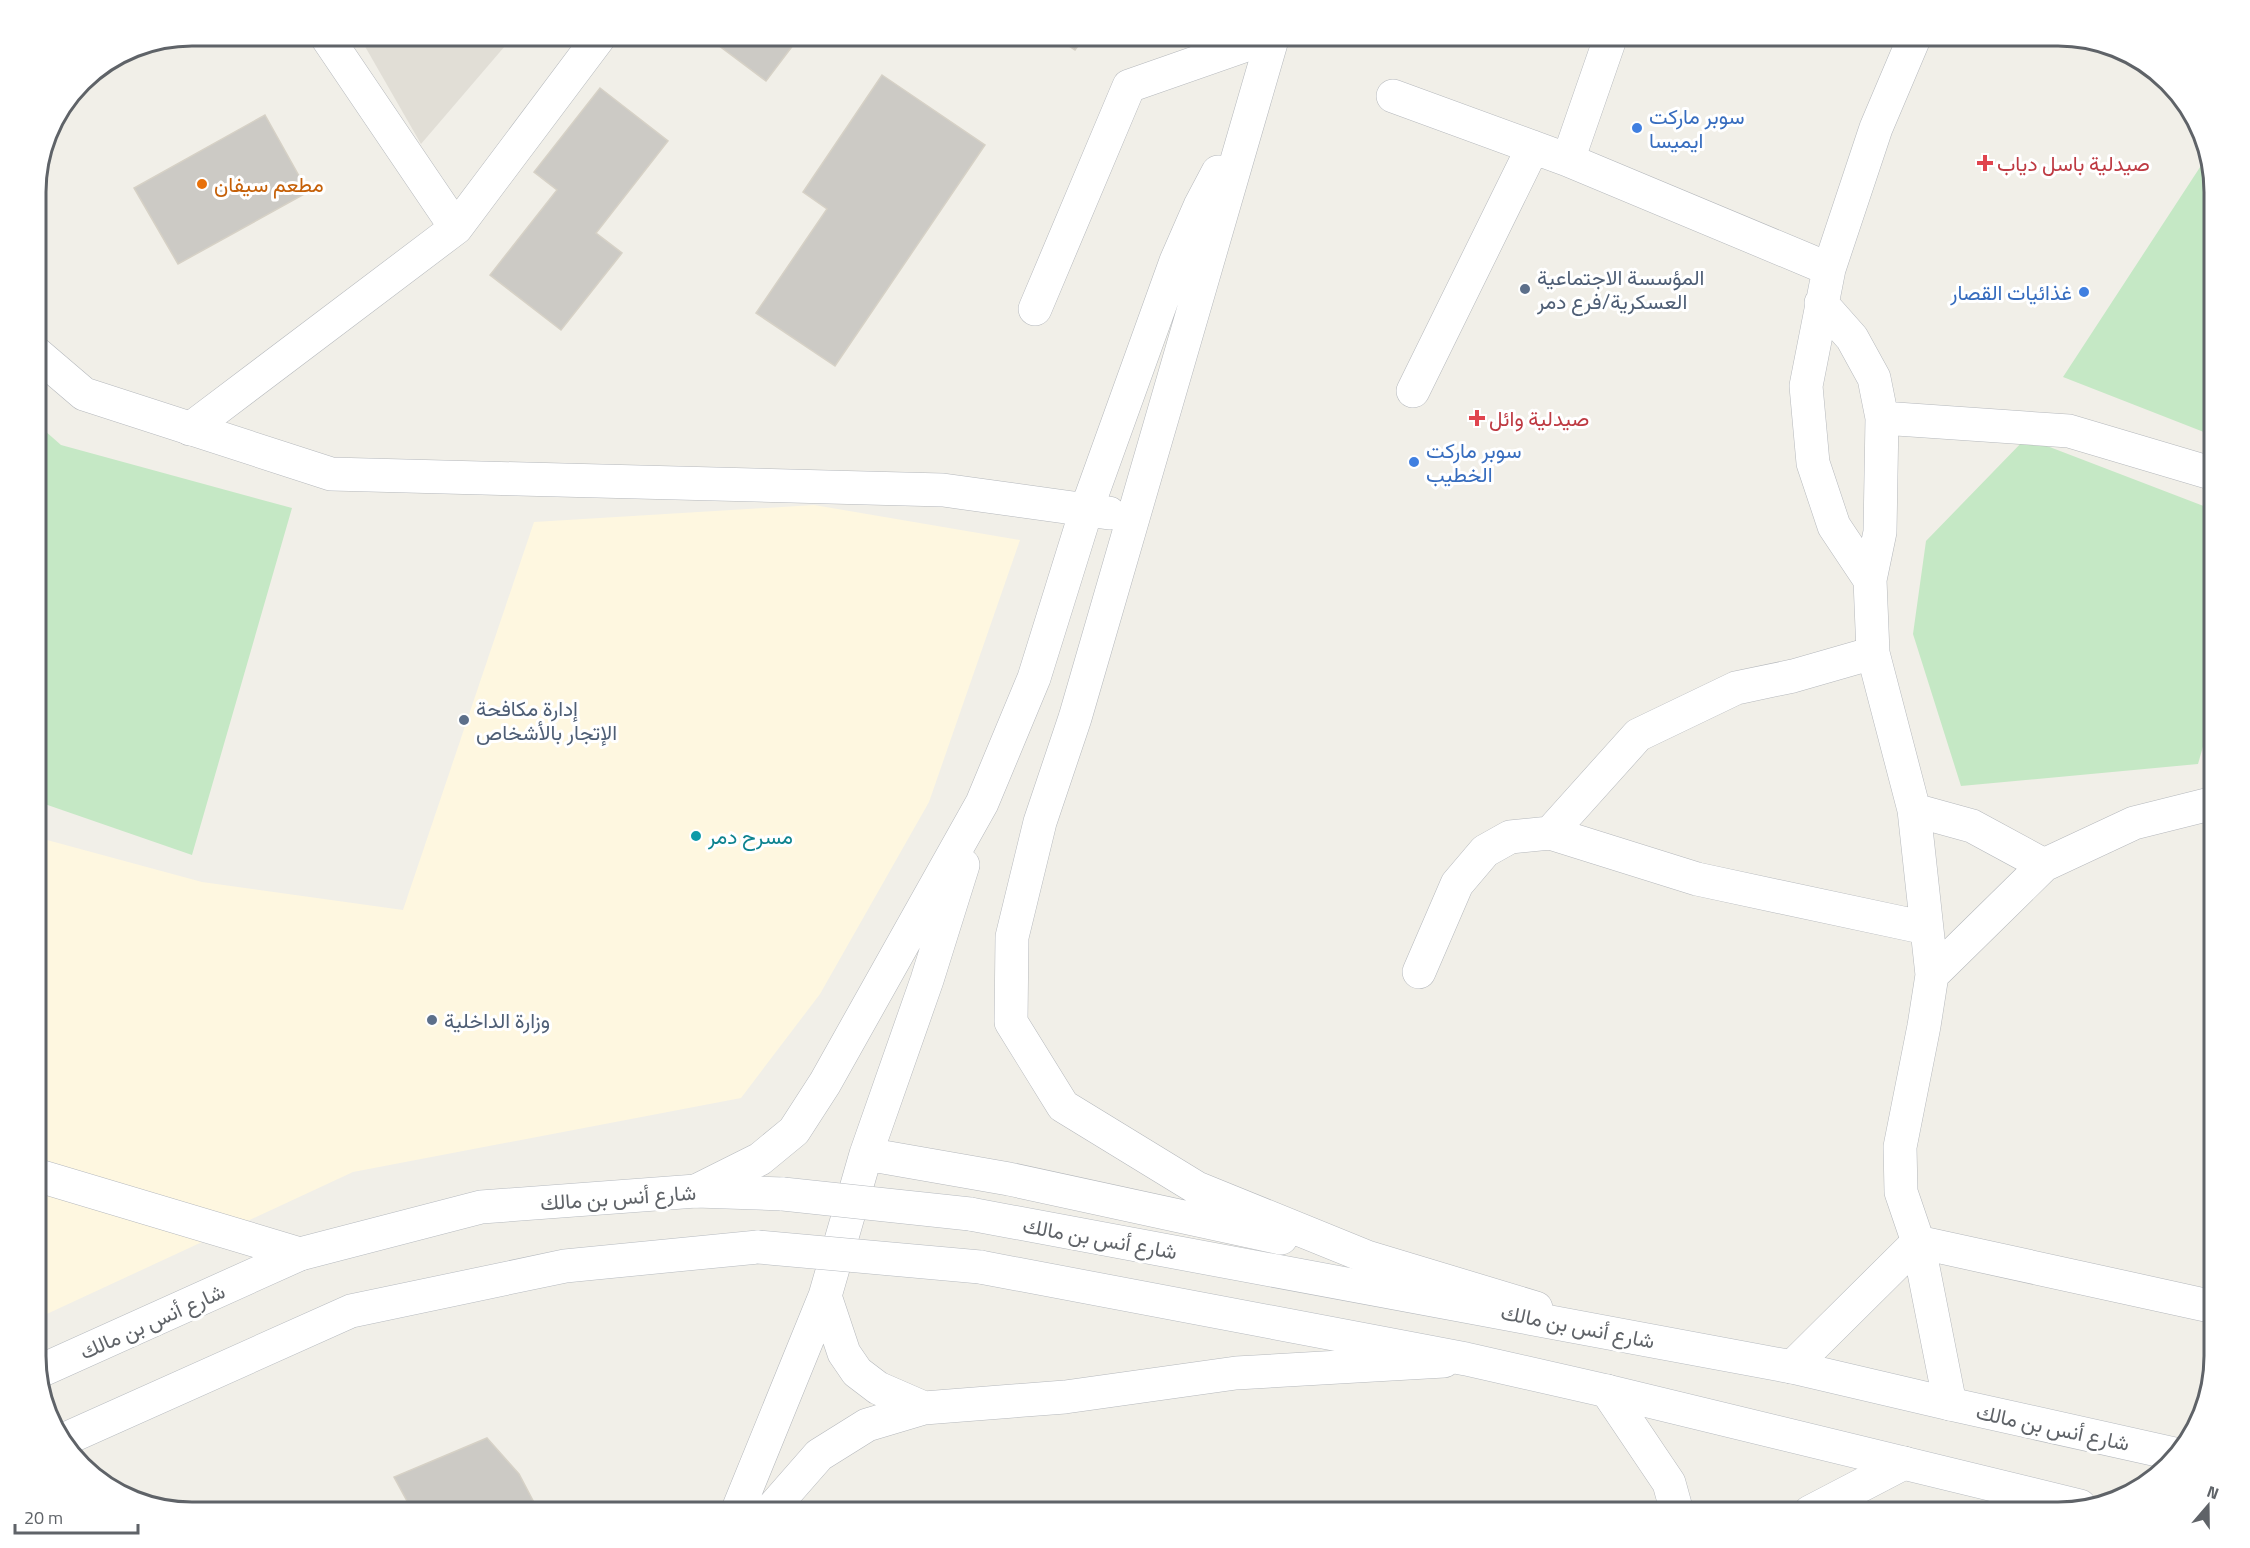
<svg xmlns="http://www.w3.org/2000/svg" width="2250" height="1548" font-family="'Titillium Web',Vazirmatn,sans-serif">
  <rect width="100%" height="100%" fill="#f1efe8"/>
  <path fill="#fef7e0" d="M814,505L1020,540L929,802L820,994L741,1098L353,1172L36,1319V837L202,882L403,910L534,522Z"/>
  <path fill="#e1ded6" d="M359,36H512L505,46L421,144Z"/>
  <path fill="#c5e8c5" d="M2206,158L2214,192V436L2063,377Z
    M36,423L61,445L292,508L192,855L36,801Z
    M2026,438L2214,510V708L2198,764L1961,786L1913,634L1926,541Z"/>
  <path fill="#cccac5" stroke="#d6d1c6" stroke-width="1.5" d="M706,36H800L766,81Z
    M1054,36H1085L1075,50Z
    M882,75L985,145L835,366L756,313L827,209L803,192Z
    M600,88L668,141L596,233L622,253L561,330L490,275L557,190L534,172Z
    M265,115L308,192L178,264L134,188Z
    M487,1438L519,1474L539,1512H413L394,1477Z"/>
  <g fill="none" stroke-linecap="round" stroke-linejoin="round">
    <g stroke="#b5b8bc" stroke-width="34">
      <path id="minor" d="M326,36L456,228
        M1915,36L1876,128L1829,269L1806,386L1813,463L1834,526L1870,580L1873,653L1914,810L1932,975L1924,1026L1900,1147L1901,1192L1918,1242
        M1393,96L1568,160L1829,269
        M1568,160L1611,36
        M1821,303L1852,338L1874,378L1882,418L1880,532L1870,580
        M1035,309L1129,86L1272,36
        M1413,391L1533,147
        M1882,418L2069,431L2214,474
        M190,429L456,228L600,36
        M1914,810L1972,826L2044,865
        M1550,833L1638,735L1736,688L1793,676L1873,653
        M1419,972L1457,884L1485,851L1510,837L1550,833L1697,879L1926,928
        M1932,975L2044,865L2134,823L2214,803
        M36,1175L300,1254
        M1607,1391L1669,1483L1677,1512
        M1810,1512L1904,1463"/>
    </g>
    <g stroke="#b5b8bc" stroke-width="34">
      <path id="tertiary" d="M1273,36L1075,718L1040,822L1012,937L1011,1022L1063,1106L1197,1188L1367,1257L1536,1308
        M36,353L84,394L331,474L943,490L1109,513
        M866,1154L1009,1179L1281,1238
        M696,1191L760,1159L794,1131L825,1083L982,803L1034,678L1086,511L1176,261L1200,206L1218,172
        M1918,1242L1950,1404
        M825,1296L844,1353L857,1372L878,1388L924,1408L1065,1397L1236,1373L1444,1361
        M1792,1367L1918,1242L2214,1307
        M737,1512L825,1296L866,1154L927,980L963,865
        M769,1512L819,1455L867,1425L924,1408"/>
    </g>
    <g stroke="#b6babf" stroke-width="34">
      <path id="secondary" d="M970,1214L1792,1367L1950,1404L2175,1454
        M980,1267L1466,1359L1607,1391L2080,1506
        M38,1372L300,1254L481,1207L696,1191L783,1194
        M63,1440L351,1311L565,1266L758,1247"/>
    </g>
    <use href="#minor" stroke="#fff" stroke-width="33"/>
    <use href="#tertiary" stroke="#fff" stroke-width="33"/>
    <use href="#secondary" stroke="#fff" stroke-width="33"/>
    <g stroke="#b6babf" stroke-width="34" stroke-linecap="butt">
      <path id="secondary-bridge" d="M783,1194L970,1214
        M758,1247L980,1267"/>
    </g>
    <use href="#secondary-bridge" stroke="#fff" stroke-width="33"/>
  </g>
  <g fill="#3f7fe0" stroke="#fff" stroke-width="2">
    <circle cx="1637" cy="128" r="6"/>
    <circle cx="2084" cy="292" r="6"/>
    <circle cx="1414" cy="462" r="6"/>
  </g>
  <g fill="#e0444e" stroke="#fff" stroke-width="2">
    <path d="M1982 154h6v6h6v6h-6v6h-6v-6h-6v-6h6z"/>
    <path d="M1474 409h6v6h6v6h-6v6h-6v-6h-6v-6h6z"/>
  </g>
  <circle fill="#e8710a" stroke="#fff" stroke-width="2" cx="202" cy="184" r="6"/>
  <g fill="#5c6f8a" stroke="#fff" stroke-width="2">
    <circle cx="1525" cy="289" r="6"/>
    <circle cx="464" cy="720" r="6"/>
    <circle cx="432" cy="1020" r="6"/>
  </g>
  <circle fill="#0f9aa8" stroke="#fff" stroke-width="2" cx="696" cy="836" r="6"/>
  <g text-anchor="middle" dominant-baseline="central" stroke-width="6" stroke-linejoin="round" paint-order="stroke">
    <g font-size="21" fill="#366cbe" stroke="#fff" text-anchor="start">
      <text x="1649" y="116">سوبر ماركت<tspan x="1649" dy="24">ايميسا</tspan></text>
      <text x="2072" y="292" text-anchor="end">غذائيات القصار</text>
      <text x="1426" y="450">سوبر ماركت<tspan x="1426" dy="24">الخطيب</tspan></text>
    </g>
    <g font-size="21" fill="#be3a42" stroke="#fff" text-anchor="start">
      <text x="1997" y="163">صيدلية باسل دياب</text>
      <text x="1489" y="418">صيدلية وائل</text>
    </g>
    <g font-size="21" fill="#c56008" stroke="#fff" text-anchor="start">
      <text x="214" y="184">مطعم سيفان</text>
    </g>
    <g font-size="21" fill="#4e5e75" stroke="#fff" text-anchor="start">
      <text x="1537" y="277">المؤسسة الاجتماعية<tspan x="1537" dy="24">العسكرية/فرع دمر</tspan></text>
      <text x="476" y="708">إدارة مكافحة<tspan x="476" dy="24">الإتجار بالأشخاص</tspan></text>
      <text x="444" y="1020">وزارة الداخلية</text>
    </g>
    <g font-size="21" fill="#0d838f" stroke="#fff" text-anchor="start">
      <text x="708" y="836">مسرح دمر</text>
    </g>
    <g font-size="21" fill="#5f6368" stroke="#fff">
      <text transform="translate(618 1197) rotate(-4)">شارع أنس بن مالك</text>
      <text transform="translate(1100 1238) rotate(10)">شارع أنس بن مالك</text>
      <text transform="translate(152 1321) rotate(-24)">شارع أنس بن مالك</text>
      <text transform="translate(1578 1326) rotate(11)">شارع أنس بن مالك</text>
      <text transform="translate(2053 1427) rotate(12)">شارع أنس بن مالك</text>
    </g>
  </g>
  <path d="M0 0H2250V1548H0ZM192 46H2058A146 146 0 0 1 2204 192V1356A146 146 0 0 1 2058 1502H192A146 146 0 0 1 46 1356V192A146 146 0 0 1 192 46Z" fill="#fff" fill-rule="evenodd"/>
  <path fill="none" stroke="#5f6368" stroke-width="3" d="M192 46H2058A146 146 0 0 1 2204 192V1356A146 146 0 0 1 2058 1502H192A146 146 0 0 1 46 1356V192A146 146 0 0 1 192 46Z"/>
  <g transform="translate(2208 1506) rotate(20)" stroke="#ffffff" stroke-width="4.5" paint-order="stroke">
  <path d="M0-4.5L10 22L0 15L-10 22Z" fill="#5f6368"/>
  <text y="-9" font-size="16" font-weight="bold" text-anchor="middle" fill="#5f6368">N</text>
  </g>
  <path d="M15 1524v9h123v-9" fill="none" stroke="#5f6368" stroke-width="3"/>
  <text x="24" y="1524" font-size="18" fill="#5f6368" stroke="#ffffff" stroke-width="4.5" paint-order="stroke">20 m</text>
</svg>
